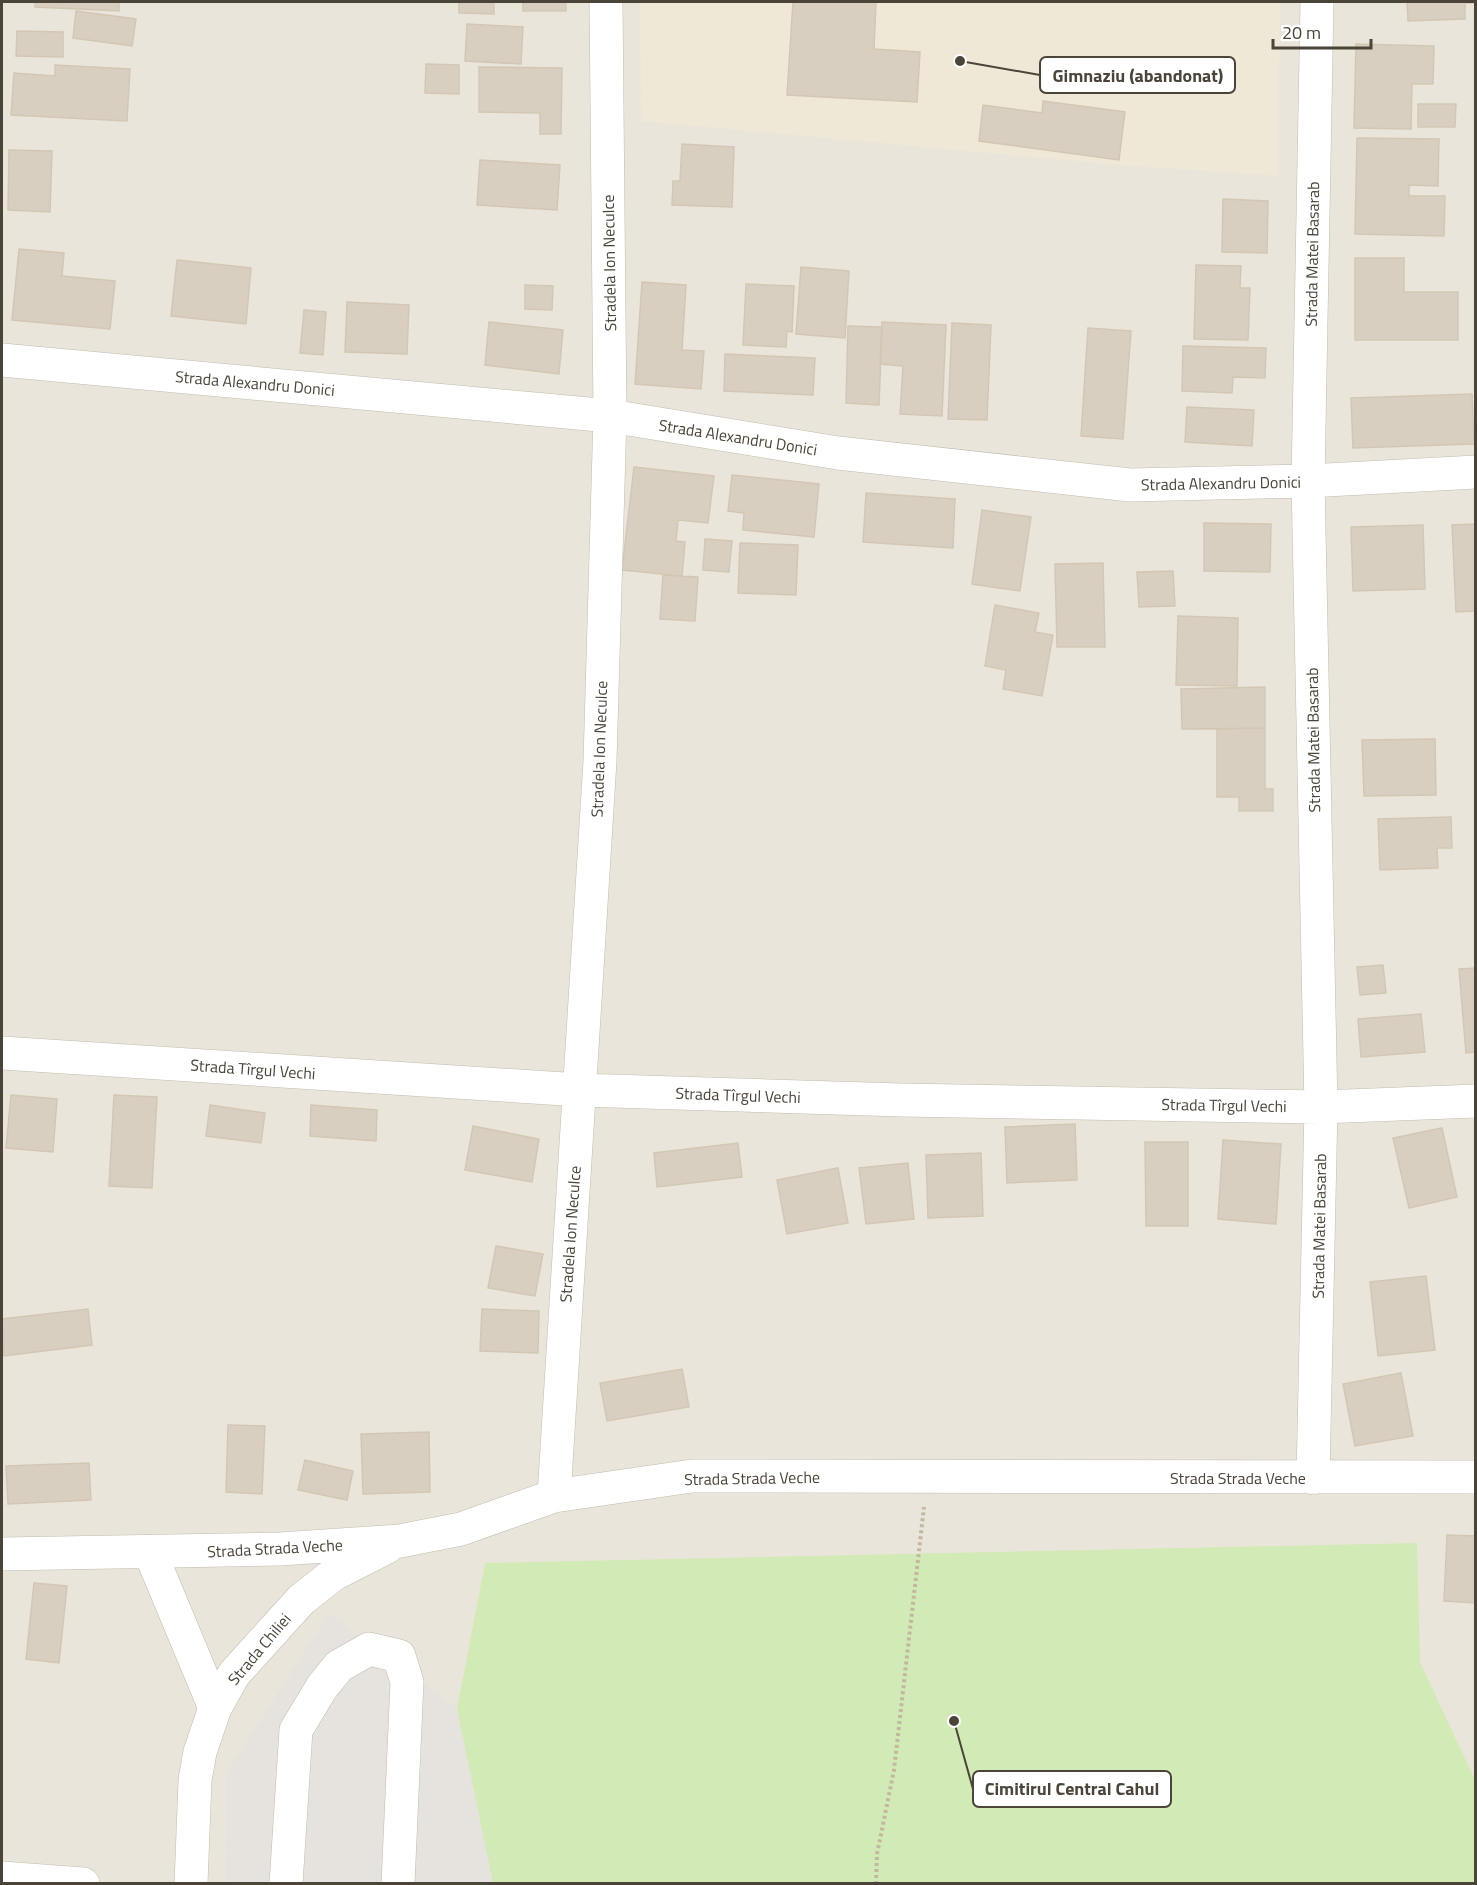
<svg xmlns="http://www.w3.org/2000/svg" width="1477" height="1885" font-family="'Titillium Web',sans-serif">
  <rect width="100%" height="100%" fill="#f6f3ec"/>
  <path fill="#eae5da" d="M2,2H1475V1883H2Z"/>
  <path fill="#e6e2dd" d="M329,1613L457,1709L493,1883L226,1884L227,1773Z"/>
  <path fill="#efe8d6" d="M640,2H1280L1278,176L1120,165L641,121Z"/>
  <path fill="#d2eab5" d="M1417,1543L1420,1662L1475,1780V1883H493L457,1709L485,1563Z"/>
  <path fill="#d8cfc1" stroke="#d3c7b4" stroke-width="1.5" d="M35,2H119V11L35,7Z
    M459,2H494V14L459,13Z
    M523,2H566V11H523Z
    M793,2H876L874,49L920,52L917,102L787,95Z
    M1407,2H1476V3H1465V19L1408,21Z
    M76,11L136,19L132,46L73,38Z
    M467,24L523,27L521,64L465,61Z
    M17,31L63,32V57L16,56Z
    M1356,44L1434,46L1433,84H1412L1411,129L1354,128Z
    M426,64L459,65V94L425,93Z
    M55,65L130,69L127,121L11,115L14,73L55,76Z
    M479,67L562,68L561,134H540V113L479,112Z
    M1043,101L1125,112L1119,160L979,141L983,105L1042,113Z
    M1418,104H1456L1455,127H1418Z
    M1357,138L1439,139L1438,186L1409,185V196H1445L1444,236L1355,234Z
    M682,144L734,147L732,207L672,205L673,181H680Z
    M9,150L52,151L50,212L8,210Z
    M480,160L560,165L557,210L477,205Z
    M1223,199L1268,201L1267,253L1222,252Z
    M19,249L64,253L62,276L115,281L110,329L12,320Z
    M1355,258H1404V292H1458V340H1355Z
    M177,260L251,268L246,324L171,316Z
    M1196,265L1241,266L1240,288H1250L1248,340L1194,339Z
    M801,267L849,271L845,338L796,334Z
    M642,282L686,285L682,350L704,351L701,389L635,384Z
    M746,284L794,286L792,332L787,331L786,347L743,345Z
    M525,285L553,286L552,310L525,309Z
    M347,302L409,305L407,354L345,352Z
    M304,310L326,312L323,355L300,353Z
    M489,322L563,330L559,374L485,365Z
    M882,322L946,325L942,416L900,414L903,366L880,364Z
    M952,323L991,325L987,420L948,419Z
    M848,326L882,327L879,405L846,403Z
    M1088,328L1131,331L1123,439L1081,436Z
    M1183,346L1266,348L1265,378L1233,377L1232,393L1182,391Z
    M725,354L815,358L813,395L724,391Z
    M1472,394L1474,444L1353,448L1351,398Z
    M1187,407L1254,410L1252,446L1185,442Z
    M634,467L714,476L708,523L678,520L676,541L685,542L682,576L622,570Z
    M732,475L819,484L814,537L743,530L744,513L728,511Z
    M866,493L955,499L953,548L863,542Z
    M982,510L1031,517L1020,591L972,584Z
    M1204,523L1271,524L1270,572L1204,571Z
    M1476,524V611L1456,612L1452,525Z
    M1423,525L1425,589L1353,591L1351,527Z
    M705,539L732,541L729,572L703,570Z
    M740,543L798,545L796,595L738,593Z
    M1103,563L1105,647H1057L1055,564Z
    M1173,571L1175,606L1139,607L1137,572Z
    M663,575L698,577L695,621L660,619Z
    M995,605L1039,613L1035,632L1053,635L1042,696L1003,689L1006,670L985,666Z
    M1178,616L1238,618L1237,686L1176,685Z
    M1265,687V728L1182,729L1181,689Z
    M1265,728V789H1273V811H1239V797H1217V729Z
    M1435,739L1436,795L1364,796L1362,740Z
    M1451,817L1452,848H1437L1438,868L1380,870L1378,819Z
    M1383,965L1386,993L1360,995L1357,967Z
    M1476,968V1052L1466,1053L1459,969Z
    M1421,1014L1425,1052L1361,1057L1358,1019Z
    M11,1095L57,1099L53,1152L6,1148Z
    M114,1095L157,1097L152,1188L109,1186Z
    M210,1105L265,1113L261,1143L206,1136Z
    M311,1105L377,1110L376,1141L310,1136Z
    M1075,1124L1077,1180L1007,1183L1005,1127Z
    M473,1126L539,1139L532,1182L465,1170Z
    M1442,1128L1457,1197L1409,1208L1393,1138Z
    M1223,1140L1281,1144L1276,1224L1218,1219Z
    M1145,1142H1188V1226H1146Z
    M738,1143L742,1177L657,1187L654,1153Z
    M981,1153L983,1216L928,1218L926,1155Z
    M908,1163L914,1219L866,1224L859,1168Z
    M838,1168L848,1223L787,1234L777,1180Z
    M496,1246L543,1254L535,1296L488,1288Z
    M1426,1276L1435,1350L1378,1356L1370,1282Z
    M88,1309L92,1345L4,1356L2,1319Z
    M482,1309L539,1311L538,1353L480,1351Z
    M682,1369L689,1407L607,1421L600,1383Z
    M1401,1373L1413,1436L1355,1446L1343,1384Z
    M228,1425L265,1426L262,1494L226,1492Z
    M429,1432L430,1492L363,1494L361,1434Z
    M305,1460L353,1471L347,1500L298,1490Z
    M89,1463L91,1500L8,1504L6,1466Z
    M1447,1535L1476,1536V1603L1444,1601Z
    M34,1583L67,1586L59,1663L26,1659Z"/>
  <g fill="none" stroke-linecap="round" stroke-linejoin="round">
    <g stroke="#c2bbae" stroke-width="34">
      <path id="minor" d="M2,360L610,416L838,453L1130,485L1308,481L1476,472
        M2,1053L580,1090L901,1100L1321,1107L1476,1101
        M1313,1478L1321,1107L1308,481L1317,2
        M554,1496L600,761L610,416L606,2
        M150,1552L215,1708
        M2,1554L280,1549L400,1541L461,1529L554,1496L692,1476L1476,1477
        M2,1878L83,1884
        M191,1884L195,1780L200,1752L215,1708L234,1674L301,1600L334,1574L387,1547
        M286,1884L296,1730L322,1687L339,1666L369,1649L399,1656L407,1682L398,1884"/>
    </g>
    <path stroke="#c4b79f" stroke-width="4" stroke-dasharray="3 3" stroke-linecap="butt" d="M876,1884L877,1854L894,1770L924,1507"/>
    <use href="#minor" stroke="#fff" stroke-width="33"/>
  </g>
  <g text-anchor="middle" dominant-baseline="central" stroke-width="5" stroke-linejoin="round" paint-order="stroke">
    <g font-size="16" fill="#4b4439" stroke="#fff">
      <text transform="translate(1312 254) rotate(-89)">Strada Matei Basarab</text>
      <text transform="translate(609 263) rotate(-91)">Stradela Ion Neculce</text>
      <text transform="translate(255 383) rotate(5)">Strada Alexandru Donici</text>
      <text transform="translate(738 437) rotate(9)">Strada Alexandru Donici</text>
      <text transform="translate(1221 483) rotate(-1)">Strada Alexandru Donici</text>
      <text transform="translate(1313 740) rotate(-91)">Strada Matei Basarab</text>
      <text transform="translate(599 749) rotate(-88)">Stradela Ion Neculce</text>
      <text transform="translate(253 1069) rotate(4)">Strada Tîrgul Vechi</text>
      <text transform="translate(738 1095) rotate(2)">Strada Tîrgul Vechi</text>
      <text transform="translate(1224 1105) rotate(1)">Strada Tîrgul Vechi</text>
      <text transform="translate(1319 1226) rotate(-89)">Strada Matei Basarab</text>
      <text transform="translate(570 1234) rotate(-86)">Stradela Ion Neculce</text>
      <text transform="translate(752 1478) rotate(-1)">Strada Strada Veche</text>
      <text x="1238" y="1478">Strada Strada Veche</text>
      <text transform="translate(275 1548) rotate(-3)">Strada Strada Veche</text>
      <text transform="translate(259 1649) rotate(-50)">Strada Chiliei</text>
    </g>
  </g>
  <path fill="none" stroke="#4b4439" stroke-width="2" d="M960 61L1040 75M954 1721L973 1789"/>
  <g fill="#4b4439" stroke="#fff" stroke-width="2">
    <circle cx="960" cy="61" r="6"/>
    <circle cx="954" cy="1721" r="6"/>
  </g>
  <g fill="#fff" stroke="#4b4439" stroke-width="2">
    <rect x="1040" y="57" width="195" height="36" rx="6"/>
    <rect x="973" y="1771" width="198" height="36" rx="6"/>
  </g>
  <g font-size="18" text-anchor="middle" font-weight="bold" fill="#4b4439">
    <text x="1138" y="82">Gimnaziu (abandonat)</text>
    <text x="1072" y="1795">Cimitirul Central Cahul</text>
  </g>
  <rect width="1477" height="1885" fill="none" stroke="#4b4439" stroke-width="6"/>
  <path d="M1273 39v9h98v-9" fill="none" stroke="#4b4439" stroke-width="3"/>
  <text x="1282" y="39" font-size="18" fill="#4b4439" stroke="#ffffff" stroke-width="4.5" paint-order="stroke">20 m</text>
</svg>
